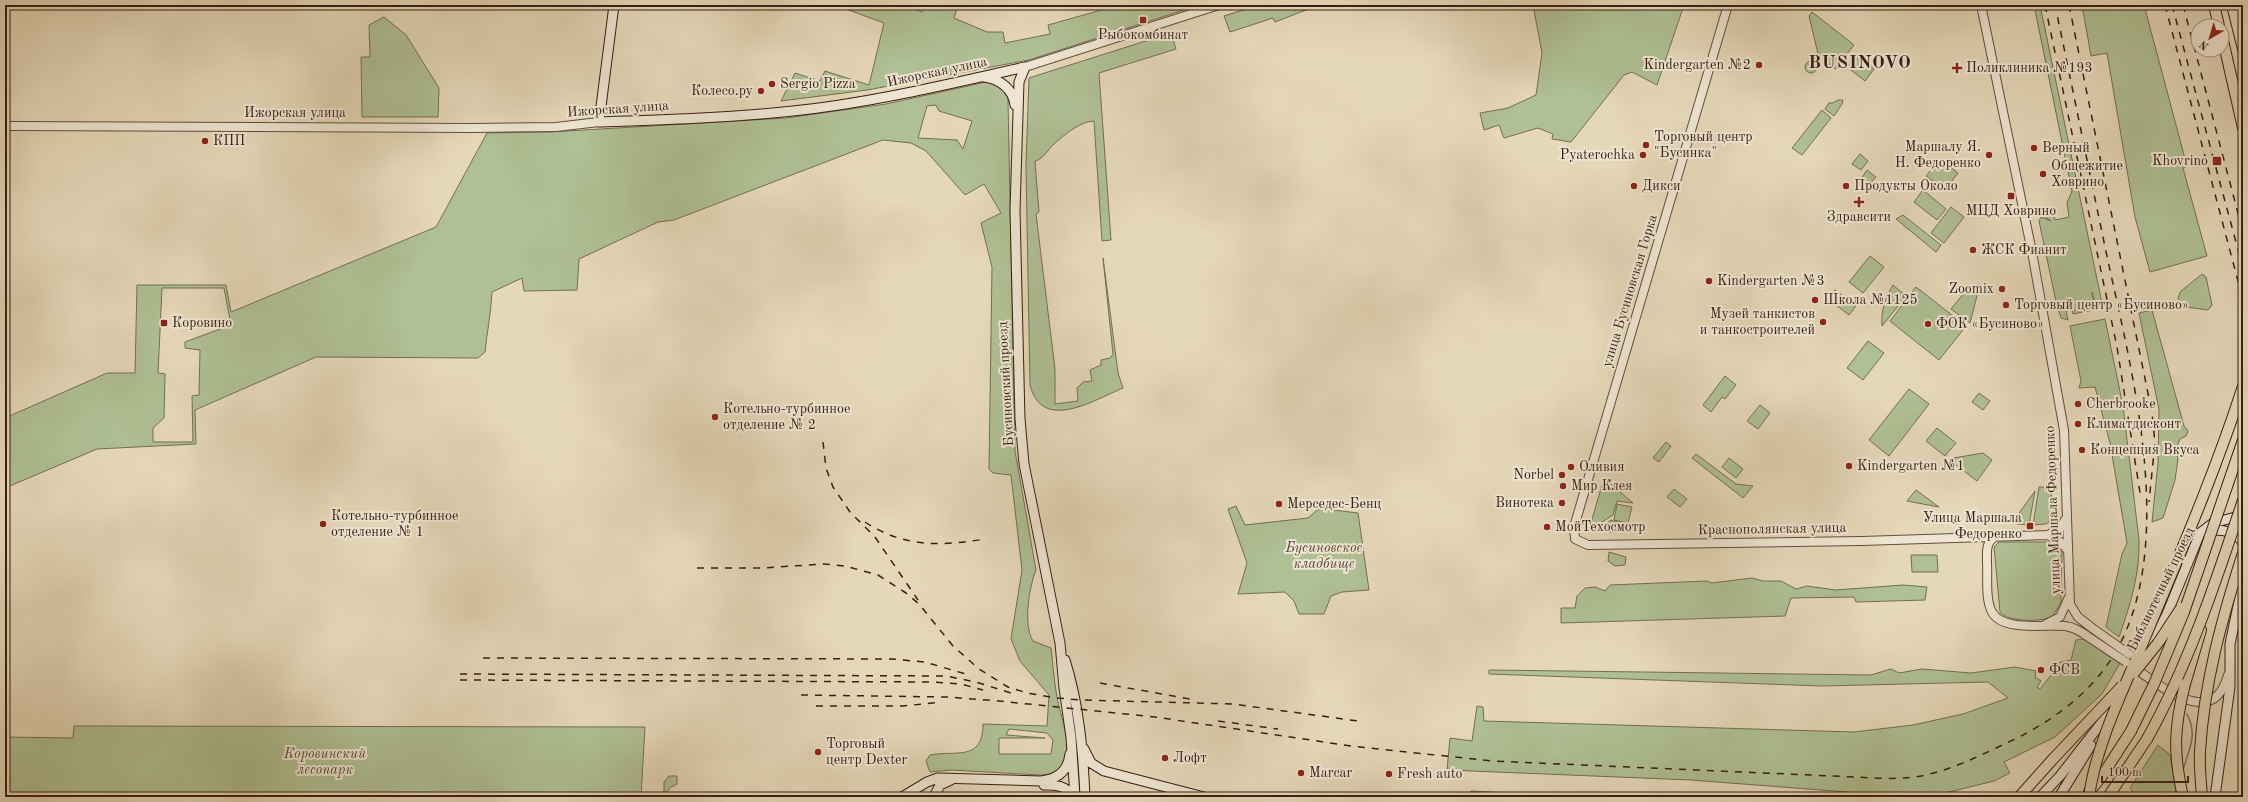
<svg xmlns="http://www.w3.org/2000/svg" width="2248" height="802" font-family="'Old Standard TT',serif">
  <rect width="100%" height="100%" fill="#e5d8b9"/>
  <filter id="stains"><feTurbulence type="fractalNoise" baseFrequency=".005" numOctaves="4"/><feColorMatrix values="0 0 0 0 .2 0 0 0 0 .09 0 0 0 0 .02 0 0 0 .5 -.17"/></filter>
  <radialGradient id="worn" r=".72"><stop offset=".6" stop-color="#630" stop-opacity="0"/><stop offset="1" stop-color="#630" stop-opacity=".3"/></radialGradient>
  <path fill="#afc094" stroke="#746e54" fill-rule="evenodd" d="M835,5H905L922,12L925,5H958L954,18L987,32H1003L1005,43L1050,34L1048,25L1105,9L1104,5H1199L1029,60L867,90L781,101L795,73L820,81L825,71L869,85L884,23Z
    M1259,5H1319L1275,22L1273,18L1230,32L1224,16Z
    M1533,5H1684L1657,85L1632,72L1624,75L1571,142L1552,139L1553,134L1538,128L1504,138L1499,125L1484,130L1480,113L1508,108L1536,95L1542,53Z
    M2034,5H2040L2103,308L2073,314L2072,311L2096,306L2092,292L2094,305L2066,311L2068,320L2061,318L2057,306L2039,221L2041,217L2051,221L2042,215L2044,212L2053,210L2055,220L2069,217L2067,203L2072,191Z
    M2082,5H2144L2187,166L2183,168L2207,256L2150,272L2135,217L2107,53L2091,56Z
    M1812,12L1854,45L1835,69L1818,54L1809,16Z
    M384,17L406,35L439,88L438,117H362L361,57H370L369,25Z
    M1171,33L1176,49L1099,73L1111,240L1102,241L1094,121C1081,121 1064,135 1054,144C1048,149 1044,159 1035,161L1039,212L1036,214L1055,369V404L1078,401L1077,388L1083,382L1092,381L1090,370L1101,365V360L1110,358L1113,354L1103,258L1118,373L1123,388C1094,400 1042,433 1030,385L1026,165L1029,78Z
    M1857,55L1874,69L1865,81L1847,67Z
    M1805 67a6 6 0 1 1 12 0a6 6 0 1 1-12 0Z
    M986,82L997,83L1007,95L1008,100L1015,451L1036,570C1029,587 1023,625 1033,641L1051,648C1053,665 1054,681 1057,697C1060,716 1072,742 1065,761C1060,772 1051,775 1040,775L951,770L930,772L926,761L930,755C956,750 983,762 983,724L1047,726L1049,695L1020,661L1011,639L1022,570L1011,475L993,473L989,469L992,267L981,223L1001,213L984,184L965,195L926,151L911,143L883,140L674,220L658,222L579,259L577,290L524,291L522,278L492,292C491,313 487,332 485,352L478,358L316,357L195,410L196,444L97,449L5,488V418L107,373H135L137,285H226L231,312L436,227L487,133L550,132L786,118L886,104ZM936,105L939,111L972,121L963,149L957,140L918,138L927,106ZM162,288H224L231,325L185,342V348L200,350L199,395L192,396L193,442H153V428L164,418L165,374L158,373ZM1009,729L1047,733L1053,740L1051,754H999V738H1045L1006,735Z
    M1838,100H1843L1842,104L1834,116L1825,109L1829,103H1833Z
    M1822,110L1831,118L1802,155L1792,148Z
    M1860,154L1868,161L1861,170L1852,164Z
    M1940,159L1958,173L1945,190L1926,176Z
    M1867,170L1876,177L1868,186L1860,180Z
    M1923,190L1946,209L1937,220L1914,202Z
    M1951,207L1964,217L1944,243L1931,233Z
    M1903,215L1941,245L1936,252L1896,219Z
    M1870,256L1884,267L1863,293L1849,282Z
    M2202,274L2206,277L2212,305L2208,310L2186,307L2178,299L2180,292Z
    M1980,284L1970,323L1951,309L1969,287Z
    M1893,285L1906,296L1882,326C1881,309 1885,299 1893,285Z
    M1916,287L1966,326L1939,360L1890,321Z
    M1835,290L1856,306L1849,315L1828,299Z
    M2152,310L2184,426L2188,431L2186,436L2180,439L2176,449L2178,459L2175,480L2165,512L2163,518L2152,522L2158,463L2159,409L2139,313Z
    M2105,319L2123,406L2139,540C2140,575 2130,605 2119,637L2106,627L2122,554L2127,543L2110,443L2095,387L2079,388L2081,381L2070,326Z
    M1868,341L1884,353L1863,380L1847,368Z
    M1725,376L1736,385L1725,399L1722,397L1711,412L1703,405Z
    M1909,389L1929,404L1889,456L1869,440Z
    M1979,393L1990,401L1983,410L1972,402Z
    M1760,405L1770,413L1758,429L1747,421Z
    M1937,428L1956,443L1945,456L1926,441Z
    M1666,442L1671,446L1659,462L1653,458Z
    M1983,453L1992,460L1977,481L1948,459Z
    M1696,454L1736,484L1753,486L1743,498L1692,458Z
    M1729,458L1743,469L1736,478L1722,467Z
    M1604,478L1633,503L1617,501L1613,515L1589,530Z
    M2039,487H2051L2052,520L2046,524L2033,525Z
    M1674,489L1687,499L1680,507L1667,497Z
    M1916,490L1939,507L1907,501Z
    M2035,491L2029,525L2017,524L2014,520Z
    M1617,504L1632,507L1628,523L1614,520Z
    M1236,506L1245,525L1308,518L1317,510L1325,509L1358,513L1369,590L1342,592L1331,596L1324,614H1299L1294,601L1285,592L1238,594L1247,563L1228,509Z
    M1611,520L1628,525L1627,532H1594Z
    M1999,542H2051L2057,544L2062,552L2061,603L2052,617C2040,622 2008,622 2000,612L1994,547Z
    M1609,552L1626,557L1625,565L1615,566L1608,561Z
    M1911,555H1937L1938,572H1912Z
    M1752,578L1763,581H1781L1796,589L1807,586L1836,590L1903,585L1927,587L1925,600L1856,602L1854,597L1791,598L1785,616L1561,623V608H1575L1577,596L1585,588L1595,587L1605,591L1610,585L1707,581L1712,583Z
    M2085,639L2120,663L2102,694L2055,737L2004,762L2010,773L1994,781L1929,797H1873L1872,794L1691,780L1447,770L1450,738L1472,741L1477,706L1483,707L1484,721L1854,732L1913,725L1963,714L2008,698L1988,682L1822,686L1489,674V670L1871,675L1891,669L1899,673L1922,669L1971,673L2015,667L2036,671L2035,677L2041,681L2037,687L2040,689L2052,674L2057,663L2071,660L2076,640Z
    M74,726L645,727L641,797H5V737L73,738Z
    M2158,745L2170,755L2177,797H2129L2133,792L2130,788Z
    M669,776H677V784L671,787L664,795V782Z
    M1471,791L1584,797H1468Z"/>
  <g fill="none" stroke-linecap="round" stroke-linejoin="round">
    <path stroke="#727a75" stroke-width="1.5" d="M2183,770C2189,749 2198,735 2187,714
      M2175,797L2177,789"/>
    <g stroke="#644c3c" stroke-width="10">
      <path id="tertiary" d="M1728,5L1574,527L1575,539L1588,545L1862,541L2048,535L2062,543L2068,551
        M1981,5L2032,252L2064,430L2070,604L2078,617L2092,628
        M1025,67L1219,5
        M5,126L473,128L556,127L599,122
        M2048,535L2060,528L2067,517
        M1997,536C1985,541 1987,552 1987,563C1988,577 1985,599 1992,612C2003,632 2045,624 2065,626C2074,627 2080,631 2087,636
        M2046,624L2060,617L2068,599
        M2133,667C2161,686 2213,731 2228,675"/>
    </g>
    <g stroke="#391d13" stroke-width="11">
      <path id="secondary" d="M614,5L599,122C663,120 728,118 793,111C871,103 948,84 1025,67
        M1025,67L1019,82L1015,210L1020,419L1024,464L1060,643L1064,688L1071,737L1075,797
        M984,77C1000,79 1013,89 1015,105
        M2207,532C2219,528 2236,531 2243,543
        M2148,651L2167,614L2200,533L2213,523L2243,515
        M1065,660C1079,704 1083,751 1085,797
        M1084,749L1091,763L1104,771L1204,797
        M1044,785C1056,785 1066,785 1073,797
        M902,797L927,782L938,778L1041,781C1058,779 1068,771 1070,754
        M934,797L940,785L951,780
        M2040,797L2060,776L2113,708
        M2059,797L2091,745
        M2215,797L2230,687V644L2243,582"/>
    </g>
    <g stroke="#391d13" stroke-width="12">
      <path id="primary" d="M2214,5L2219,26
        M2232,5L2243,49
        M2222,36L2243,128
        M2185,684L2201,630
        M2089,792L2102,776L2131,731
        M2019,797L2053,759
        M2108,797L2147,739"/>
    </g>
    <use href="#tertiary" stroke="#eee6d2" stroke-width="8"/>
    <use href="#secondary" stroke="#eee6d2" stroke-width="9"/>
    <use href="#primary" stroke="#e5d8b9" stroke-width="10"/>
    <path stroke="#391d13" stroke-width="1.5" stroke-dasharray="7 7" stroke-linecap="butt" d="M2045,5L2117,347L2141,499
      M2069,5L2152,413L2155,443L2149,502
      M2165,5L2243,300
      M2172,5L2243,268
      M2183,5L2243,232
      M823,442L826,468L833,487L850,512L875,537L918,600
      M865,522C904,548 942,546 985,539
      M697,568H762L823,564L845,566L878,575L906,593L919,604L953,646L979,669L1008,687L1027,693L1056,698L1082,700L1233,704L1358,721
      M483,658L892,659L925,662L969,675
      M460,674L946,676L976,682L1011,693
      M460,680L931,682L961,684L983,690
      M1100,683L1190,699
      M801,695L947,697L999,701L1155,717L1351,746L1492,761L1855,777C1871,778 1888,779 1904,778C1941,776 1979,756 2013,740C2052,721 2088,695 2112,658C2179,551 2133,376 2108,261C2090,176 2073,90 2055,5
      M816,706H903L942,702
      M1218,721L1278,729"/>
    <g stroke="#644c3c" stroke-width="10" stroke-linecap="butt">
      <path id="tertiary-bridge" d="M2092,628L2129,654
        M2087,636L2126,662"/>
    </g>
    <g stroke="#391d13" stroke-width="12" stroke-linecap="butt">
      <path id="primary-bridge" d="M2134,673L2158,643L2181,608
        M2131,731L2154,684L2184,612L2243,440
        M2147,739C2189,664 2216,581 2243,500
        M2053,759L2122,686
        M2089,797C2096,744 2124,689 2144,640C2179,556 2215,473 2243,386
        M2183,797C2173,752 2174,728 2185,684
        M2202,797C2201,782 2199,766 2200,751C2204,683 2222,618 2243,553"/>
    </g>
    <use href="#tertiary-bridge" stroke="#eee6d2" stroke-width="8"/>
    <use href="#primary-bridge" stroke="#e5d8b9" stroke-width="10"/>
  </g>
  <g fill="#8f2418" stroke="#eee6d2" stroke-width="1.5">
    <rect x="1139" y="16" width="8" height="8" rx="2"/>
    <circle cx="1759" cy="65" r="4"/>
    <path d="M1955 62h4v4h4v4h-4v4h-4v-4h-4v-4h4z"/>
    <circle cx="772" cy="84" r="4"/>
    <circle cx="761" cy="91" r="4"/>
    <circle cx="205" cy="141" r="4"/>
    <circle cx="1646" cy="145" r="4"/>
    <circle cx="2034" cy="148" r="4"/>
    <circle cx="1643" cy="155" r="4"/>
    <circle cx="1989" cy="155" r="4"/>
    <rect x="2212" y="156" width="10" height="10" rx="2"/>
    <circle cx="2043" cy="174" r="4"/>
    <circle cx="1634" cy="186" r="4"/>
    <circle cx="1846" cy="186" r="4"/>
    <rect x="2007" y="192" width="8" height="8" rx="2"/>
    <path d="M1857 196h4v4h4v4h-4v4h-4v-4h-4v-4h4z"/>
    <circle cx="1973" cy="250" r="4"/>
    <circle cx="1709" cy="281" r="4"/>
    <circle cx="2002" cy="289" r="4"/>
    <circle cx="1815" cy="300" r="4"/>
    <circle cx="2006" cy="305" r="4"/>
    <circle cx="1823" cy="322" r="4"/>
    <rect x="160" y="319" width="8" height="8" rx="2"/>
    <circle cx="1928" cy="324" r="4"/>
    <circle cx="2078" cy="404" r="4"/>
    <circle cx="715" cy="417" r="4"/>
    <circle cx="2078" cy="424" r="4"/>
    <circle cx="2082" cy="450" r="4"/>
    <circle cx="1849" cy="466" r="4"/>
    <circle cx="1571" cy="467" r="4"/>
    <circle cx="1562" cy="475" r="4"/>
    <circle cx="1563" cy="486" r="4"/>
    <circle cx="1562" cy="503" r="4"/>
    <circle cx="1279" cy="504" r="4"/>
    <circle cx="323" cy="524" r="4"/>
    <rect x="2026" y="522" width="8" height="8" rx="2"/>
    <circle cx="1547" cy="527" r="4"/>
    <circle cx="2041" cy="670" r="4"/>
    <circle cx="818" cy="752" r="4"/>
    <circle cx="1165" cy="758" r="4"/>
    <circle cx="1301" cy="773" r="4"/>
    <circle cx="1389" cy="774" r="4"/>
  </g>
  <g text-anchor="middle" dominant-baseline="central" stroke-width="4" stroke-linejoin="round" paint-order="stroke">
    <g font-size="14" fill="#391d13" stroke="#eee6d2" text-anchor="start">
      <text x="1143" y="35" text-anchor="middle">Рыбокомбинат</text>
      <text x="1751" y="65" text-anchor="end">Kindergarten №2</text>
      <text x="1966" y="68">Поликлиника №193</text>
      <text x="780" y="84">Sergio Pizza</text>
      <text x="753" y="91" text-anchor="end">Колесо.ру</text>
      <text x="1654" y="137">Торговый центр<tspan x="1654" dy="16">"Бусинка"</tspan></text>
      <text x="213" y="141">КПП</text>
      <text x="1981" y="147" text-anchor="end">Маршалу Я.<tspan x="1981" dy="16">Н. Федоренко</tspan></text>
      <text x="2042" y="148">Верный</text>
      <text x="1635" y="155" text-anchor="end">Pyaterochka</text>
      <text x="2208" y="161" text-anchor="end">Khovrino</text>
      <text x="2051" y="166">Общежитие<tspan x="2051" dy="16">Ховрино</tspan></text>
      <text x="1642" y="186">Дикси</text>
      <text x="1854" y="186">Продукты Около</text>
      <text x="2011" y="211" text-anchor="middle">МЦД Ховрино</text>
      <text x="1859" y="217" text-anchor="middle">Здравсити</text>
      <text x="1981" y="250">ЖСК Фианит</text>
      <text x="1717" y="281">Kindergarten №3</text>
      <text x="1994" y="289" text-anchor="end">Zoomix</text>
      <text x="1823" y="300">Школа №1125</text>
      <text x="2014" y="305">Торговый центр «Бусиново»</text>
      <text x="1815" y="314" text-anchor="end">Музей танкистов<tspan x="1815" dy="16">и танкостроителей</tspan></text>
      <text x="172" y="323">Коровино</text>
      <text x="1936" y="324">ФОК «Бусиново»</text>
      <text x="2086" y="404">Cherbrooke</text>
      <text x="723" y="409">Котельно-турбинное<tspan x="723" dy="16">отделение № 2</tspan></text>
      <text x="2086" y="424">Климатдисконт</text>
      <text x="2090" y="450">Концепция Вкуса</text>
      <text x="1857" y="466">Kindergarten №1</text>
      <text x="1579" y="467">Оливия</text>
      <text x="1554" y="475" text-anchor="end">Norbel</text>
      <text x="1571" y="486">Мир Клея</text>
      <text x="1554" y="503" text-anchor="end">Винотека</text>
      <text x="1287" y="504">Мерседес-Бенц</text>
      <text x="331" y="516">Котельно-турбинное<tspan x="331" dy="16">отделение № 1</tspan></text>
      <text x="2022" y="518" text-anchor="end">Улица Маршала<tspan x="2022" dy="16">Федоренко</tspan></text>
      <text x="1555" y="527">МойТехосмотр</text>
      <text x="2049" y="670">ФСВ</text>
      <text x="826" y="744">Торговый<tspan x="826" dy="16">центр Dexter</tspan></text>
      <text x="1173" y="758">Лофт</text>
      <text x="1309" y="773">Marcar</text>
      <text x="1397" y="774">Fresh auto</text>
    </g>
    <g font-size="14" fill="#391d13" stroke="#eee6d2">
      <text transform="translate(937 72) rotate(-12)">Ижорская улица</text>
      <text transform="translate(618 109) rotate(-4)">Ижорская улица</text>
      <text x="295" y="113">Ижорская улица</text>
      <text transform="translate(1630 291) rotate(-73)">улица Бусиновская Горка</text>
      <text transform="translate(1006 384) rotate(-93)">Бусиновский проезд</text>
      <text transform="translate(2053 510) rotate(-92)">улица Маршала Федоренко</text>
      <text transform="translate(1772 529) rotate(-1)">Краснополянская улица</text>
      <text transform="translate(2161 589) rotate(-64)">Библиотечный проезд</text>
    </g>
    <g font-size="14" font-style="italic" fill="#564633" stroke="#eee6d2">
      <text x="1324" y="548">Бусиновское<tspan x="1324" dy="16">кладбище</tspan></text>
      <text x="325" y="754">Коровинский<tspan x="325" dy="16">лесопарк</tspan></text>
    </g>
    <g font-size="18" font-weight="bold" letter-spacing="1" fill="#391d13" stroke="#eee6d2">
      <text x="1860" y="63">BUSINOVO</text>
    </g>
  </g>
  <rect width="2248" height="802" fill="none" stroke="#e5d8b9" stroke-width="20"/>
  <rect x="6" y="6" width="2236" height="790" fill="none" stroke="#391d13" stroke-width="2"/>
  <rect x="10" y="10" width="2228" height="782" fill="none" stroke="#391d13"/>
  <g transform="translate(2210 38) rotate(218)"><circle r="19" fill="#eee6d2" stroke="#a69686"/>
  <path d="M0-3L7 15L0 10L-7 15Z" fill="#8f2418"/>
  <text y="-6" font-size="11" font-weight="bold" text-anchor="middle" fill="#391d13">N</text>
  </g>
  <path d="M2102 776v6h86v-6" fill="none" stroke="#391d13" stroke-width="2"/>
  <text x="2108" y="776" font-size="12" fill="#391d13" stroke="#eee6d2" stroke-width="3" paint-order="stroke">100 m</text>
  <rect width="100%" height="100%" filter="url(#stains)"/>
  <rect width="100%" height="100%" fill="url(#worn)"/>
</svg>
